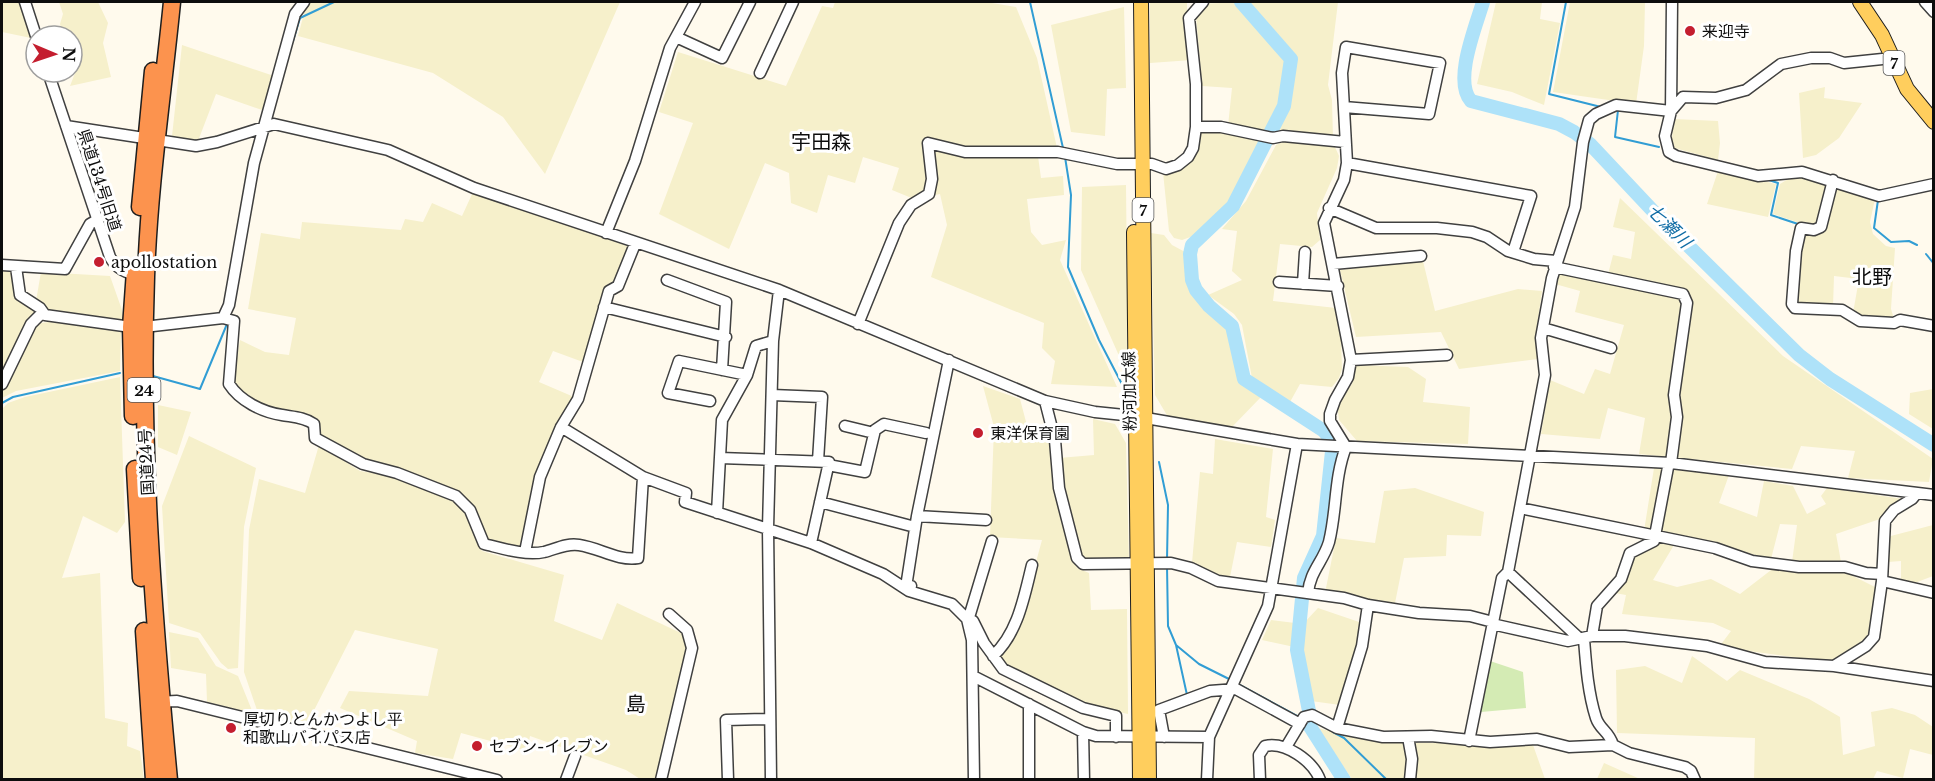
<svg xmlns="http://www.w3.org/2000/svg" width="1935" height="781" font-family="'Libre Baskerville','Noto Sans JP',serif">
  <rect width="100%" height="100%" fill="#fffaed"/>
  <path fill="#f6f0cb" d="M2,2H19L31,38L2,32Z
    M59,2H98L108,23L103,43L111,77L70,86L82,55L72,45V36H63L60,24L63,14Z
    M307,2H620L545,174L503,117L433,73L298,36Z
    M835,2H986L1016,7L1037,58L1057,148L1037,149L1041,178L1063,176L1064,195L1027,199L1031,232L1042,245L1066,240L1060,260L1117,387L1051,384L1055,361L1042,348L1044,323L931,277L947,225L940,194L914,199L892,190L899,168L863,157L855,183L828,175L817,213L791,203L789,173L765,163L729,249L659,214L693,123L659,112L678,52L786,86L822,6L833,8Z
    M1150,2H1187V24L1192,60L1150,63Z
    M1244,2H1338L1328,85L1332,100L1333,138L1270,134L1228,126L1232,88L1202,86L1195,4Z
    M1496,2H1542L1540,19L1560,23L1544,105L1512,92L1477,84Z
    M1570,2H1645L1644,46L1636,104L1553,92Z
    M1124,7L1126,88L1107,89L1105,136L1071,132L1051,25Z
    M182,45L274,76L265,111L216,94L198,141L172,136Z
    M1825,87L1824,98L1862,103L1839,138L1816,155L1803,158L1799,93Z
    M1674,119L1718,121L1720,143L1718,160L1671,147Z
    M1220,131L1266,141L1245,174L1229,206L1196,235L1182,240L1174,238L1169,231L1163,172L1181,168L1201,132Z
    M1285,141L1335,147L1339,156L1337,168L1317,213L1320,240L1312,247L1280,244L1273,301L1336,308L1341,340L1342,369L1339,378L1332,387L1300,384L1290,402L1252,378L1242,325L1234,314L1208,295L1242,280L1232,271L1237,231L1222,229L1246,201L1276,145Z
    M1718,171L1776,184L1768,217L1707,204Z
    M1793,176H1802L1829,184L1816,225L1812,227L1773,214L1780,184Z
    M1126,185L1128,376L1081,270L1082,187Z
    M1834,186L1875,199L1870,222L1873,234L1886,246L1895,248L1891,309L1894,319L1862,318L1853,313L1859,279L1834,276L1833,307L1798,305L1797,302L1804,232L1815,233Z
    M473,192L630,246L615,283L608,286L583,362L553,351L539,382L574,397L553,435L531,489L521,548L486,540L477,512L461,495L404,471L365,459L321,436L318,419L308,414L281,412L244,396L233,383L240,340L265,352L289,355L296,318L248,309L261,233L300,239L302,222L401,230L405,219L423,222L432,203L462,216Z
    M1620,198L1783,356L1933,459L1929,482L1848,478L1855,451L1801,446L1792,469L1639,454L1645,418L1608,408L1600,439L1541,434L1550,380L1584,394L1595,369L1610,374L1624,325L1575,312L1580,291L1555,284L1558,272L1606,282L1613,255L1631,259L1635,232L1613,227Z
    M1151,233L1164,235L1172,245L1187,253L1188,276L1192,289L1201,303L1229,325L1234,336L1238,371L1244,384L1262,396L1231,428L1168,417L1155,395Z
    M1423,261L1435,311L1518,289L1542,291L1536,334L1538,359L1459,369L1441,332L1356,337L1340,270Z
    M2,270L12,271L16,298L38,312L2,379Z
    M41,272L110,276L122,310L123,324L46,313L36,301Z
    M56,321L121,331L120,371L16,391L2,398V392L9,381L31,332L41,323Z
    M1356,365L1408,367L1426,379L1423,402L1470,407L1468,444L1357,441L1339,420L1337,403L1352,384Z
    M120,377L125,522L117,533L83,516L62,578L100,573L105,718L128,723L127,746L140,751L144,779H2V409L8,403L25,397Z
    M983,386L1020,399L1030,437L1051,441L1052,473L1077,568L1089,573L1091,610L1127,609L1128,714L1086,705L1006,669L999,658L1018,628L1042,540L990,537L994,427Z
    M1933,389H1934L1933,429L1909,414L1910,393Z
    M158,405L191,412L177,455L158,447Z
    M1093,419L1115,424L1126,443L1129,563L1083,562L1060,473L1059,458L1094,455Z
    M189,436L256,468L244,527L238,668L228,669L221,663L200,633L169,623L162,506Z
    M1215,439L1273,449L1266,517L1275,520L1271,547L1237,542L1230,577H1215L1192,563L1200,472L1213,474Z
    M319,445L360,471L397,477L455,500L467,514L482,551L564,575L554,621L602,640L617,603L683,634L686,650L657,779H640L626,770L530,736L527,751L461,733L453,759L415,753L417,741L340,708L349,691L428,696L438,649L355,630L306,726L258,713L244,672L249,530L259,479L305,493Z
    M1654,468L1729,475L1719,503L1757,517L1764,481L1793,486L1807,514L1826,504L1821,496L1827,488L1904,499L1880,519L1836,534L1841,562H1792L1797,525L1780,524L1771,559L1718,545L1644,531Z
    M1415,488L1484,512L1481,536L1447,535L1446,556L1404,558L1395,603L1325,593L1336,538L1375,543L1384,491Z
    M1933,525V576L1912,584L1901,581V561L1888,562L1887,537Z
    M1650,540L1674,545L1653,580L1677,587L1711,579L1740,594L1775,567L1843,571L1877,588L1873,631L1862,643L1829,662L1719,647L1731,631L1713,623L1622,614L1626,595L1609,592L1630,549Z
    M1318,608L1362,623L1360,637L1340,705L1311,701L1299,648L1262,640L1271,620L1303,624Z
    M169,632L198,638L216,666L238,676L253,713L207,702L206,674L171,668Z
    M1692,656L1727,681L1740,670L1809,699L1840,717L1843,755L1875,746L1871,712L1892,708L1915,715L1933,727V755L1910,749L1903,778L1877,771L1873,779H1754L1755,738L1617,733L1616,670L1645,666L1682,683Z
    M1317,728L1379,742L1533,745L1545,779H1352Z
    M1604,763L1640,779H1597Z"/>
  <path fill="#d4ebb4" d="M1490,661L1523,672L1526,708L1481,712Z"/>
  <g fill="none" stroke-linecap="round" stroke-linejoin="round">
    <path stroke="#319dd4" stroke-width="2" d="M1030,2L1063,148
      M1566,2L1549,94L1601,107
      M293,41L300,18L334,2
      M1618,110L1615,137L1659,147
      M1065,157L1071,195L1068,267L1099,340L1125,390
      M1769,180L1778,183L1771,215L1798,224
      M1878,200L1874,228L1891,242L1909,241L1917,245
      M1926,254L1934,264
      M153,376L200,389L227,324
      M2,403L13,397L120,373
      M1159,462L1168,505L1167,560
      M1167,566L1168,626L1176,645L1187,695
      M1176,645L1199,664L1231,680
      M1236,683L1297,716
      M1309,722L1318,724
      M1333,732L1344,738L1387,780"/>
    <path stroke="#aee2f9" stroke-width="14" d="M1241,2L1291,59L1284,106L1233,206L1192,245L1190,254L1192,280L1196,290L1209,306L1232,326L1244,379L1324,431L1333,442L1323,536L1304,578L1297,650L1309,711V725L1344,780
      M1483,2C1476,26 1453,81 1471,101L1559,124L1574,132L1590,144L1653,211L1799,355L1830,379L1934,445"/>
    <g stroke="#404040" stroke-width="13">
      <path id="minor" d="M25,2L36,36
        M1672,2L1671,111L1665,136L1669,152L1676,156L1758,176L1802,172L1879,196L1934,184
        M1925,2L1934,12
        M676,37L722,58L750,2
        M48,72L110,257C116,268 126,274 139,274
        M760,73L793,2
        M1344,107L1429,114L1440,63L1346,47L1342,73L1347,163L1344,180L1324,223L1351,360L1348,377L1335,400L1330,414V421L1346,447
        M1671,111L1683,97L1716,98L1746,90L1781,64L1811,58H1830L1844,63L1892,58
        M66,126L196,146L217,142L274,124L388,150L474,188L779,290L1045,401L1095,412L1134,416L1297,444L1671,463L1934,495
        M1196,127H1221L1273,138L1283,136L1345,142
        M1347,163L1531,196L1513,252
        M1833,180L1821,227L1814,230L1801,228L1796,251L1792,304L1795,308L1842,310L1860,321L1894,323L1900,320L1934,326
        M1329,208L1376,228H1437L1472,232L1487,237L1508,251L1534,259L1556,261
        M606,233L635,161L670,48L695,2
        M1333,264L1421,256
        M2,265L65,269L90,224L97,220
        M16,267L20,295L40,308L45,315L131,327
        M1554,267L1683,294L1687,303L1674,395L1677,417L1671,463
        M667,280L726,302L722,370
        M1279,282L1338,286
        M1303,284L1305,252
        M604,307L726,337
        M223,318L229,305L254,163L295,14L304,2
        M858,324L899,223L911,205L929,194L932,179L928,143L965,152H1058L1117,164H1152L1166,169L1178,165L1188,157L1193,148L1196,127V84L1189,18L1203,2
        M144,327L223,318L234,321L229,384C240,401 262,412 282,415C293,417 304,417 314,424L315,438L363,464L397,473L456,496L470,510L484,544C501,548 525,556 544,552C556,549 566,543 579,545C600,548 617,561 638,558L643,477
        M1543,328L1611,348
        M1351,360L1447,355
        M2,384L31,324L42,313
        M772,395L822,397L818,461
        M710,401L668,393L679,361L747,375
        M1045,401L1055,440L1059,488L1077,558L1083,564L1171,563L1191,568L1218,581L1344,598L1368,605L1419,613L1470,616L1493,622
        M845,426L874,433
        M561,427L643,477L686,493L685,502L811,543L883,574L909,591L952,604L967,619L972,640L974,780
        M720,458L829,462L811,543
        M828,465L865,472L875,430L884,424L926,433
        M820,502L915,527
        M1520,508L1715,548L1752,561L1799,567H1845L1866,573L1882,574
        M717,513L722,420L747,375L756,346L773,341
        M917,516L986,520
        M525,552L540,477L561,427L578,399L609,291L618,286L635,244
        M1508,572L1580,639
        M1882,581L1934,593
        M911,586L906,587L917,516L949,360
        M1308,593C1310,571 1323,562 1329,542C1337,510 1334,478 1346,447
        M970,614L992,541
        M973,621L984,643L1003,669L1083,708L1116,716V737
        M1492,624L1568,641L1592,636H1625L1707,646L1765,662L1834,666L1934,681
        M1592,636L1597,606L1621,579L1630,553L1654,541L1669,462
        M1584,639C1586,665 1588,693 1596,718C1600,730 1609,731 1613,745L1629,753L1685,767L1691,771L1695,780
        M993,656C1018,633 1024,597 1032,565
        M1834,666L1866,646L1874,637L1882,581L1885,521L1894,510L1912,499L1917,493
        M973,676L1083,732L1096,736L1209,737
        M156,702L177,701L497,780
        M1029,704V780
        M1337,728L1362,646L1368,605
        M1083,732L1084,780
        M1164,737L1159,710L1210,691L1236,689L1300,724
        M1408,737L1412,759L1410,780
        M1469,741L1502,578L1508,572L1545,375L1541,338L1552,278L1575,207L1583,142L1589,120L1596,114L1616,105L1671,111
        M1286,747L1304,717L1312,715L1337,728L1383,737L1431,736L1490,742L1537,739L1569,747L1613,745
        M566,780L575,756
        M661,780L692,648L687,630L669,614
        M728,780L726,720L769,719
        M771,780L768,528L773,341L779,290
        M1207,780L1209,737L1268,606L1297,444
        M1260,780L1259,755L1265,746C1285,741 1313,761 1320,780"/>
    </g>
    <g stroke="#1e1e1e" stroke-width="16">
      <path id="major" d="M1141,2L1149,780
        M1860,2L1882,35L1907,89L1934,122
        M1134,232L1140,780"/>
    </g>
    <g stroke="#1e1e1e" stroke-width="19">
      <path id="highway" d="M140,207L153,71
        M133,416L131,327L135,271
        M135,469L141,578
        M144,631L154,780
        M169,780C153,612 140,445 146,277C149,185 163,93 172,2"/>
    </g>
    <use href="#minor" stroke="#fff" stroke-width="10"/>
    <use href="#major" stroke="#ffce5d" stroke-width="14"/>
    <use href="#highway" stroke="#fc934e" stroke-width="16"/>
  </g>
  <g fill="#c41e2f" stroke="#fff" stroke-width="2">
    <circle cx="1690" cy="31" r="6"/>
    <circle cx="99" cy="262" r="6"/>
    <circle cx="978" cy="433" r="6"/>
    <circle cx="231" cy="728" r="6"/>
    <circle cx="477" cy="746" r="6"/>
  </g>
  <g text-anchor="middle" dominant-baseline="central" stroke-width="6" stroke-linejoin="round" paint-order="stroke">
    <g fill="#fff" stroke="#565656" stroke-width="1.5">
      <rect x="1883.5" y="51" width="21" height="24" rx="4.5"/>
      <rect x="1132.5" y="198" width="21" height="24" rx="4.5"/>
      <rect x="127.5" y="378" width="33" height="24" rx="4.5"/>
    </g>
    <g font-size="15" font-weight="bold" fill="#0d0d0d">
      <text x="1894" y="63">7</text>
      <text x="1143" y="210">7</text>
      <text x="144" y="390">24</text>
    </g>
    <g font-size="16" fill="#0d0d0d" stroke="#fff" text-anchor="start">
      <text x="1702" y="31">来迎寺</text>
      <text x="111" y="262">apollostation</text>
      <text x="990" y="433">東洋保育園</text>
      <text x="243" y="719">厚切りとんかつよし平<tspan x="243" dy="18">和歌山バイパス店</tspan></text>
      <text x="489" y="746">セブン-イレブン</text>
    </g>
    <g font-size="16" fill="#0d0d0d" stroke="#fff">
      <text transform="translate(100 180) rotate(72)">県道134号旧道</text>
      <text transform="translate(1129 391) rotate(-91)">粉河加太線</text>
      <text transform="translate(146 462) rotate(-93)">国道24号</text>
    </g>
    <g font-size="18" font-style="italic" fill="#106da5" stroke="#fff">
      <text transform="translate(1669 226) rotate(45)">七瀬川</text>
    </g>
    <g font-size="20" fill="#0d0d0d" stroke="#fff">
      <text x="821" y="142">宇田森</text>
      <text x="1872" y="277">北野</text>
      <text x="636" y="704">島</text>
    </g>
  </g>
  <rect width="1935" height="781" fill="none" stroke="#0d0d0d" stroke-width="6"/>
  <g transform="translate(54 54) rotate(92)"><circle r="28" fill="#ffffff" stroke="#9e9e9e" stroke-width="1.5"/>
  <path d="M0-4.5L10 22L0 15L-10 22Z" fill="#c41e2f"/>
  <text y="-9" font-size="16" font-weight="bold" text-anchor="middle" fill="#0d0d0d">N</text>
  </g>
</svg>
